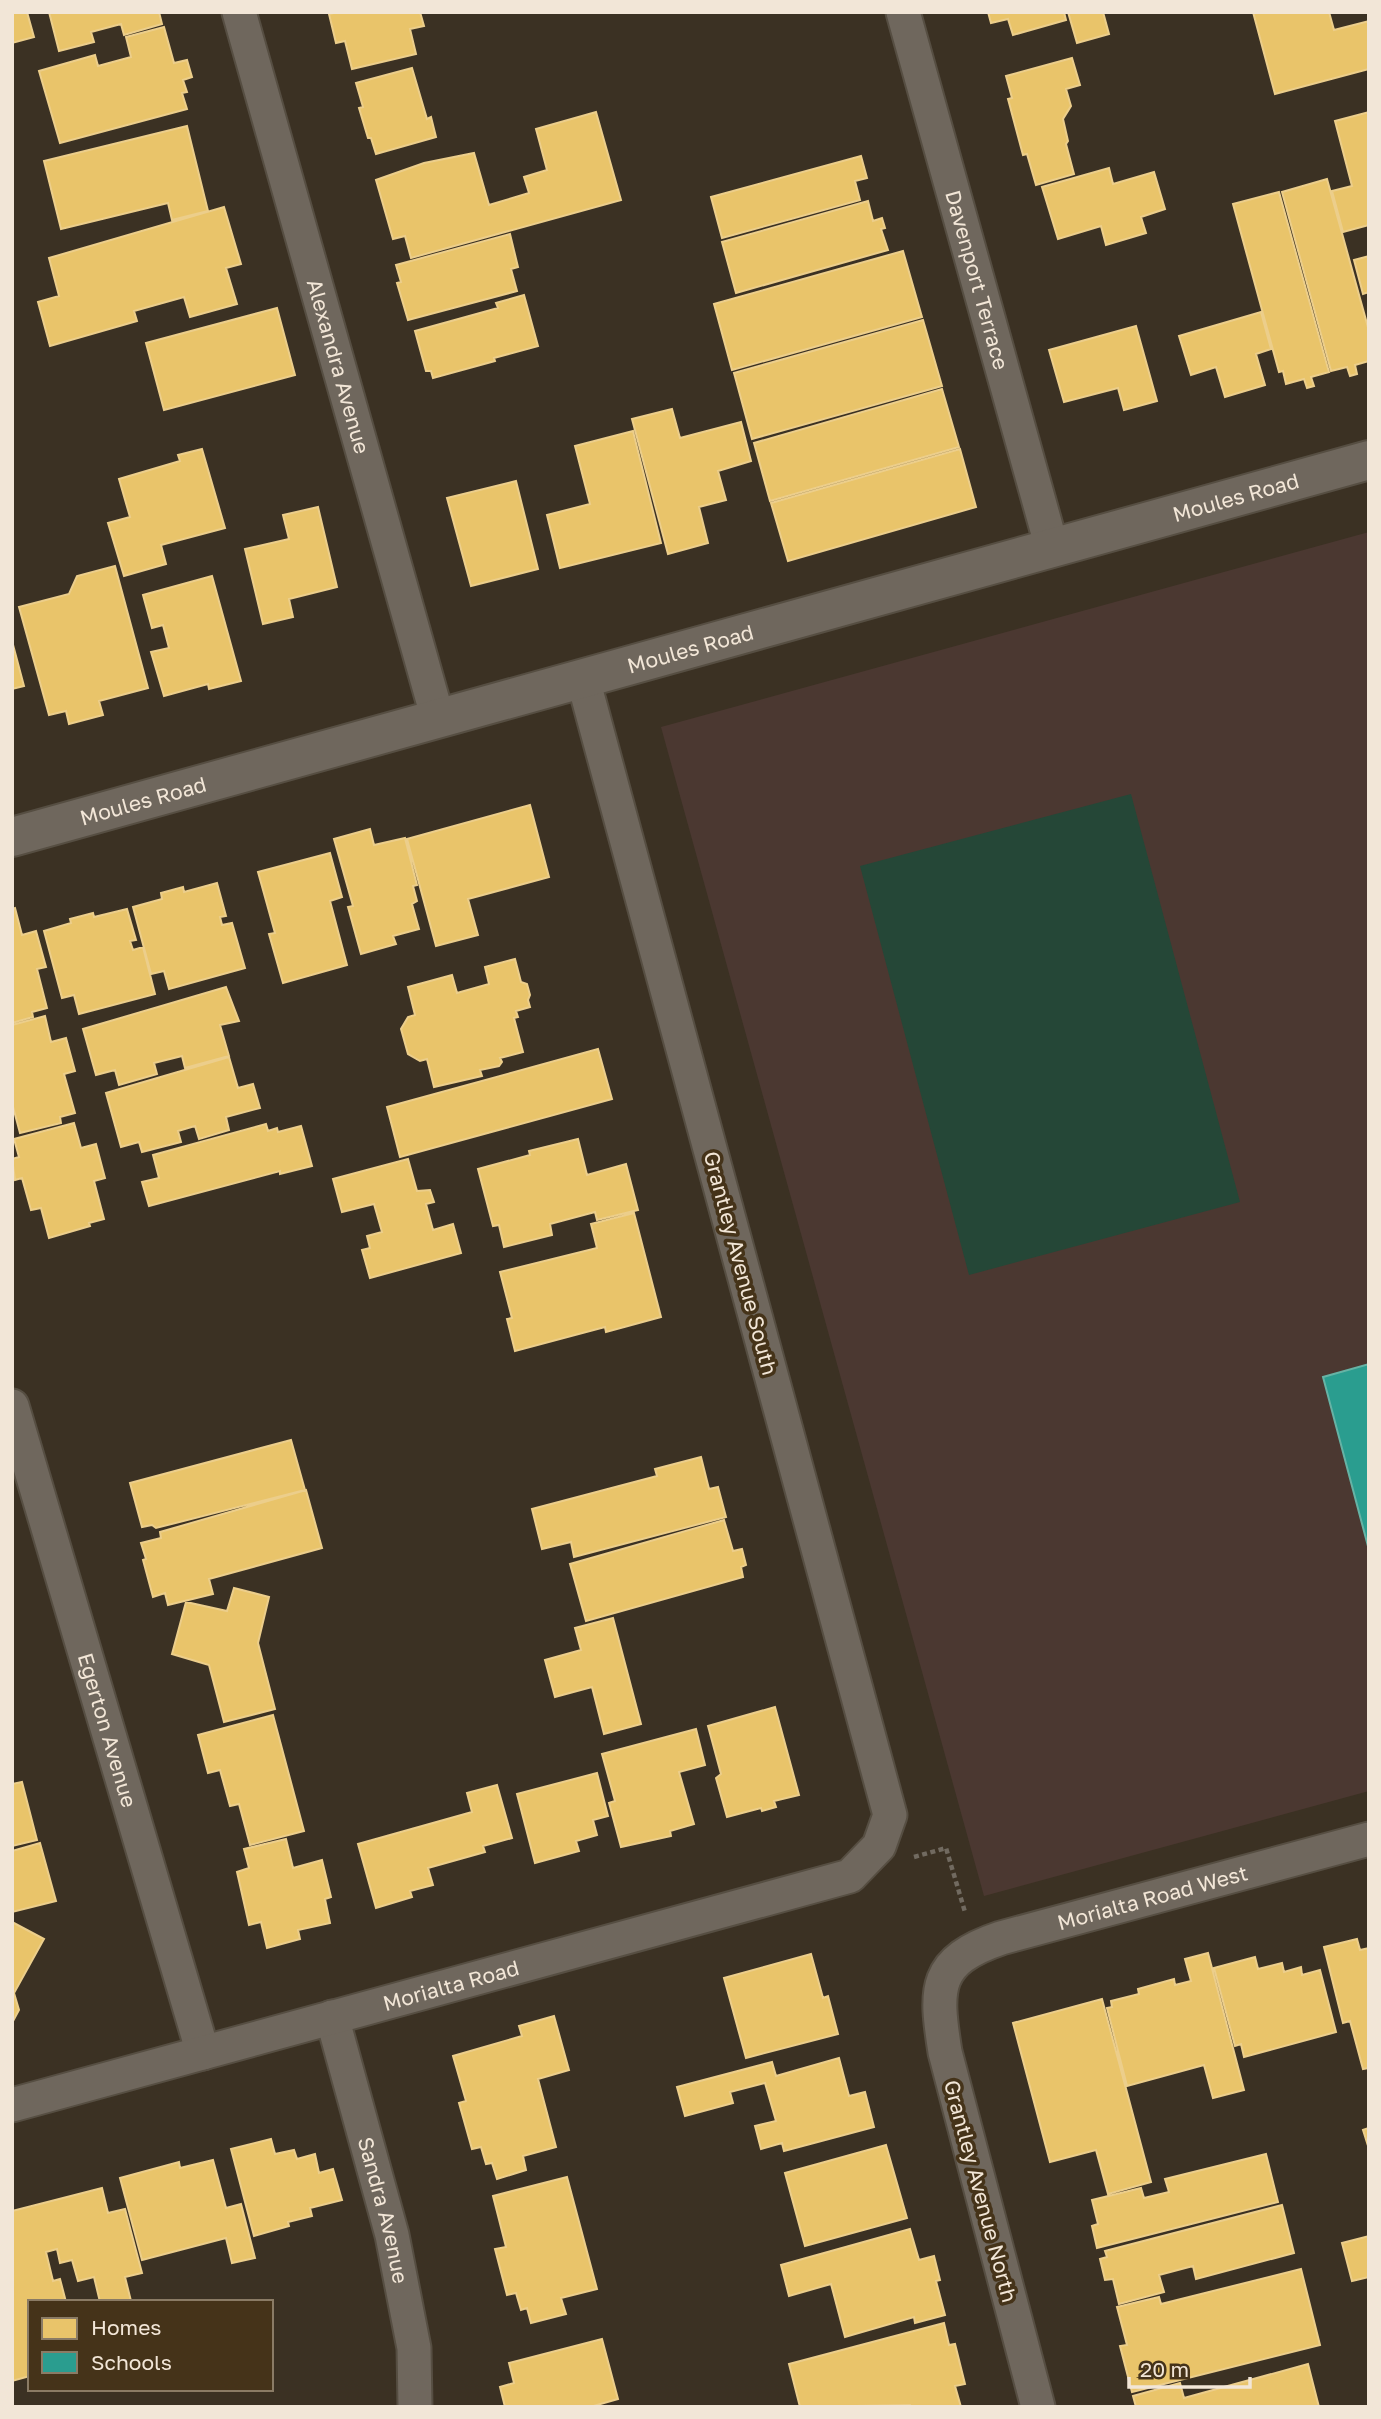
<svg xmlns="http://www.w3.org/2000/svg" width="1381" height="2419" font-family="'Golos Text',sans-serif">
  <rect width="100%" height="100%" fill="#3b3123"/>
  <path fill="#4b3831" d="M1369,532V1791L984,1896L661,727Z"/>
  <path fill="#254737" d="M1131,794L1240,1202L969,1275L860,866Z"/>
  <path fill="#e9c46a" stroke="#ecce8b" stroke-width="2" d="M12,12H27L34,37L12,43Z
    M49,12H159L162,24L124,35L121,24L91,32L94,42L59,51Z
    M338,12H420L424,26L410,29L416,54L352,69L345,41L336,43L329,14Z
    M988,12H1064L1066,20L1013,35L1008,19L991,23Z
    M1068,12H1103L1109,34L1077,43Z
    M1253,12H1329L1334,30L1369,21V69L1275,94Z
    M164,27L174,63L187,60L192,77L183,80L187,92L182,93L187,109L60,143L39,71L95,55L98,66L131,57L126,37Z
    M1072,58L1080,85L1066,89L1071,106L1063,119L1068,141L1066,144L1074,174L1036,185L1027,154L1023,155L1008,99L1012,98L1006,76Z
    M412,68L427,119L431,117L436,137L376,154L371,138H368L359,108L363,107L356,83Z
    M596,112L621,200L411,258L405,236L393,239L376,180L424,163L474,153L489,205L529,193L524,177L547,170L536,129Z
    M1369,112V225L1343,232L1332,191L1352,186L1335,121Z
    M187,126L208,211L172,220L168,203L61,229L44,161Z
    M861,156L867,178L855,181L860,200L722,238L711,197Z
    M1109,168L1113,184L1154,172L1165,209L1141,217L1146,233L1106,245L1101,226L1058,239L1042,187Z
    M1327,179L1369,331V361L1355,365L1357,374L1350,376L1347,367L1331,371L1282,192Z
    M1279,192L1329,372L1311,377L1314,386L1307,388L1304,379L1286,384L1283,371L1279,372L1233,204Z
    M868,201L873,221L882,218L885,228L881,229L888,250L736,293L722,242Z
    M224,207L241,264L226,268L237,304L190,317L184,297L134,311L137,321L50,346L38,302L59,296L49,258Z
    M510,234L518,267L511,269L517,291L408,320L397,283L401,282L396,265Z
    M903,251L922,317L732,370L714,304Z
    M1369,256V292L1363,294L1354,260Z
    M524,295L538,346L494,358L495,361L433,378L431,371H426L415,331L498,308L496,303Z
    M277,308L295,375L164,410L146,343Z
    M1261,312L1271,349L1256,354L1265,385L1225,397L1216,367L1191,375L1179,336Z
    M923,320L942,386L752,439L734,373Z
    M1136,326L1157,401L1124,410L1118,388L1064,402L1049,350Z
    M942,389L959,447L770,501L754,443Z
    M672,409L680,438L741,422L751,461L718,471L726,500L699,507L708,543L668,554L632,419Z
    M633,431L661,543L560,568L547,515L590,504L575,446Z
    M202,449L225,528L161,545L166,564L124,576L108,523L130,517L119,479L180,461L178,455Z
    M960,449L976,507L788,561L771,503Z
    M516,481L538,569L471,586L447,498Z
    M318,507L337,587L289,599L293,617L263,624L245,549L289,539L283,515Z
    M115,566L148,688L99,701L103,715L69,724L66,711L49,715L19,607L69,594L77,576Z
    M212,576L241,681L209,689L208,684L164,696L151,652L169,648L163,625L152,628L143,595Z
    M12,641L24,686L12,689Z
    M530,805L549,877L468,899L478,935L436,946L407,839Z
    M370,829L374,845L405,838L417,885L413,886L417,901L412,904L419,929L393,936L396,944L361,954L348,907L353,906L334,839Z
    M330,853L342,897L330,901L347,965L283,983L269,934L275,933L258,872Z
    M217,883L226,916L220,917L222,925L232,923L245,968L169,989L164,971L151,974L133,907L162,899L161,893L183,887L184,892Z
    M15,908L22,935L36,931L46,967L37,969L47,1008L32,1012L33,1017L12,1023V909Z
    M127,909L136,940L130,941L133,950L143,947L155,994L79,1014L74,995L62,998L44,931L71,923L70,919L93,913L94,917Z
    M515,959L521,982L527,984L530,995L528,1000L530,1007L516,1011L518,1017L514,1018L523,1052L500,1058L502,1062L499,1066L480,1070L482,1076L434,1087L427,1059L420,1061L408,1054L401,1029L408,1017L415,1015L408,987L452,975L457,993L489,984L485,967Z
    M226,987L239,1021L220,1025L229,1056L185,1068L182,1056L154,1063L157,1074L119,1085L115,1070L96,1075L83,1029Z
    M45,1016L51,1042L66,1038L75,1071L64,1074L75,1113L60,1117L61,1123L20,1133L12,1103V1025Z
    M598,1049L612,1099L400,1157L387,1107Z
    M229,1057L238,1088L253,1084L260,1108L226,1117L229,1130L199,1139L195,1126L178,1131L181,1142L142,1152L139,1142L121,1147L106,1093Z
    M74,1123L81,1148L96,1144L105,1178L94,1181L104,1219L89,1223L90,1226L49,1238L41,1208L31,1210L22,1178L15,1180L12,1159L19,1157L14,1139Z
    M266,1124L268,1131L277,1128L278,1132L301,1126L312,1166L280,1174V1171L149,1206L142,1182L159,1178L153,1155Z
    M578,1139L587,1175L626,1164L638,1210L597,1220L595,1212L550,1224L552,1235L504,1247L499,1225L493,1226L478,1169L530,1155L529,1151Z
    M408,1159L417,1191L430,1190L434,1202L426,1204L433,1230L453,1224L461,1253L370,1278L362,1250L370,1248L367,1236L382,1232L374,1204L342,1212L333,1179Z
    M634,1213L661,1317L606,1332L605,1327L515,1351L507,1319L512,1318L500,1272L597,1248L591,1224Z
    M291,1440L305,1490L156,1528L152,1525L142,1527L130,1483Z
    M701,1457L709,1489L718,1487L726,1517L574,1557L571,1542L542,1549L532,1509L657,1476L655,1469Z
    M306,1490L322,1548L209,1579L213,1594L168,1605L165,1593L153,1597L143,1560L146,1559L141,1543L161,1538L160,1532Z
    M724,1520L733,1551L742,1549L746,1565L741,1567L743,1577L586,1621L570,1564Z
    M234,1588L269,1597L258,1643L275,1709L224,1722L209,1665L172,1654L186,1602L227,1611Z
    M613,1618L641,1724L604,1734L592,1687L555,1697L545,1660L581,1650L575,1628Z
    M775,1707L799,1795L774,1801L776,1807L762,1811L761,1808L727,1817L716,1778L721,1774L708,1726Z
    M273,1715L304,1831L250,1845L239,1804L230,1806L220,1770L208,1773L198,1735Z
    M696,1729L705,1765L679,1772L694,1824L670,1831L671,1836L621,1847L609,1803L615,1801L602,1754Z
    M597,1773L608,1816L593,1820L597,1835L576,1841L579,1851L535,1863L517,1794Z
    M22,1782L37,1840L12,1846V1784Z
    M497,1785L512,1838L483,1846L485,1852L428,1868L433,1885L410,1891L412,1897L376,1908L358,1844L472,1812L467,1793Z
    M286,1839L293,1868L322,1860L331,1897L325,1899L330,1923L298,1930L300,1939L267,1948L261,1922L249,1925L237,1872L249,1868L244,1849Z
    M40,1843L56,1901L12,1912V1851Z
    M12,1922L44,1939L14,1993L19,2010L12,2023Z
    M1357,1939L1360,1950L1369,1948V2068L1363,2069L1350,2021L1343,2023L1324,1947Z
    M1208,1953L1244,2090L1213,2098L1204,2065L1127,2086L1107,2008L1112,2007L1111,2001L1139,1994L1138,1989L1174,1979L1175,1985L1191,1981L1185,1959Z
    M811,1954L823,1998L828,1996L838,2034L746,2058L724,1978Z
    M1255,1957L1258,1969L1282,1963L1284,1972L1301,1967L1302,1975L1320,1970L1336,2032L1244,2057L1241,2044L1235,2046L1214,1968Z
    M1102,1999L1151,2182L1108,2194L1096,2150L1050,2162L1013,2023Z
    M554,2016L569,2070L538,2079L556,2147L523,2156L526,2170L497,2179L492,2163L486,2164L481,2147L472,2149L459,2103L466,2101L453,2056L522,2036L519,2026Z
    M839,2058L849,2096L865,2092L874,2127L784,2151L782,2143L761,2149L755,2126L776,2121L765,2083L730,2092L733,2103L685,2116L677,2087L772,2062L776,2076Z
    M1369,2128V2149L1363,2130Z
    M271,2139L275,2154L294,2150L297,2159L315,2154L319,2173L333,2169L342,2200L310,2208L312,2216L288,2222L289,2226L254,2236L231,2149Z
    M886,2145L907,2218L805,2246L785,2173Z
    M1266,2154L1278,2202L1097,2248L1092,2226L1098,2224L1092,2200L1141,2188L1144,2198L1169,2192L1165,2179Z
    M213,2160L226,2208L241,2204L255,2258L232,2263L226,2238L142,2260L120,2178L179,2162L180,2168Z
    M567,2177L597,2289L561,2298L566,2314L531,2323L527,2308L521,2310L516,2293L507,2295L495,2249L506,2247L493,2196Z
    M102,2188L108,2213L125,2209L142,2273L125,2277L131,2301L100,2302L94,2277L78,2281L72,2260L60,2263L57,2249L46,2252L53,2281L60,2279L66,2302H30V2376L12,2381V2211Z
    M1282,2205L1294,2253L1196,2279L1193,2266L1159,2275L1164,2292L1119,2304L1113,2279L1105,2280L1100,2259L1107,2257L1105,2251Z
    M910,2229L919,2260L934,2256L940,2280L936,2281L945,2315L915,2323L914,2317L845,2337L831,2284L789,2296L781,2265Z
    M1369,2236V2277L1352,2281L1342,2243Z
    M1301,2269L1320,2345L1132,2392L1120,2346L1127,2345L1117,2307L1159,2297L1161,2304Z
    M944,2323L949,2345L955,2344L965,2384L955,2386L961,2407H911L910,2405L800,2407L789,2364Z
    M602,2339L618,2399L590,2407H505L500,2387L514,2383L509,2363Z
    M1308,2364L1319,2407H1136L1133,2396L1180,2383L1184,2398Z"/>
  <path fill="#2a9d8f" stroke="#66b3a5" stroke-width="2" d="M1369,1364V1550L1323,1377Z"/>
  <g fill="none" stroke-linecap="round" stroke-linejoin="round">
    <g stroke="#564e42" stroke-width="37">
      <g id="street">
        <path id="s1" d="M239,12L438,719"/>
        <path id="s2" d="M903,12L1052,548"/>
        <path id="s3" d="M12,1406L203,2053"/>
        <path id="s4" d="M332,2017L392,2235L414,2348L415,2407"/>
        <path id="s5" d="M12,2105L850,1876L879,1846L890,1815L583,679"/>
        <path id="s6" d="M1038,2407L945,2052C935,1988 933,1961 1001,1938L1369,1839"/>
      </g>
    </g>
    <g stroke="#564e42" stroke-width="42">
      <g id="secondary">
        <path id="s7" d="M12,837L1369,460"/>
      </g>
    </g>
    <path stroke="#716a60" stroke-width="4.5" stroke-dasharray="5 3.5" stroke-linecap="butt" d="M914,1857L946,1848L965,1912"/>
    <use href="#street" stroke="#6f675d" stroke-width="33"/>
    <use href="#secondary" stroke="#6f675d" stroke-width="38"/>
  </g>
  <g text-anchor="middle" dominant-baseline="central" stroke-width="7" stroke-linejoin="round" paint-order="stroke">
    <g font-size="21" fill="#f2e6d7" stroke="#453319">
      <text stroke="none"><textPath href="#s2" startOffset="278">Davenport Terrace</textPath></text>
      <text stroke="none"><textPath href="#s1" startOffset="368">Alexandra Avenue</textPath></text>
      <text stroke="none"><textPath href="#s7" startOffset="1270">Moules Road</textPath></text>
      <text stroke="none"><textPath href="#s7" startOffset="704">Moules Road</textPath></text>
      <text stroke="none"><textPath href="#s7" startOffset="136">Moules Road</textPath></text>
      <text transform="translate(741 1263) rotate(75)">Grantley Avenue South</text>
      <text stroke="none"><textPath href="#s3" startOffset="338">Egerton Avenue</textPath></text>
      <text stroke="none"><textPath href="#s6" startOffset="670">Morialta Road West</textPath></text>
      <text stroke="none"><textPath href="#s5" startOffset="455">Morialta Road</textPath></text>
      <text transform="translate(981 2191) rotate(75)">Grantley Avenue North</text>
      <text stroke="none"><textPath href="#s4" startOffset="200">Sandra Avenue</textPath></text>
    </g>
  </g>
  <rect width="1381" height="2419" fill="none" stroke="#f2e6d7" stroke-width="28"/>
  <rect x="28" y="2300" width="245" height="91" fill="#453319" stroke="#8a7b65" stroke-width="2"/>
  <rect x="42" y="2318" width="35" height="21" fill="#e9c46a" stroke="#8a7b65" stroke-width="2"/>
  <text x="91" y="2335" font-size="21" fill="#f2e6d7">Homes</text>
  <rect x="42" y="2352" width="35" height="21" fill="#2a9d8f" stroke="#8a7b65" stroke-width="2"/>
  <text x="91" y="2370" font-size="21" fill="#f2e6d7">Schools</text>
  <path d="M1129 2377v10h121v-10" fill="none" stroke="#f2e6d7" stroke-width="3.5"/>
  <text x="1140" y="2377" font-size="21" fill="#f2e6d7" stroke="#453319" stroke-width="5" paint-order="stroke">20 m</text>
</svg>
